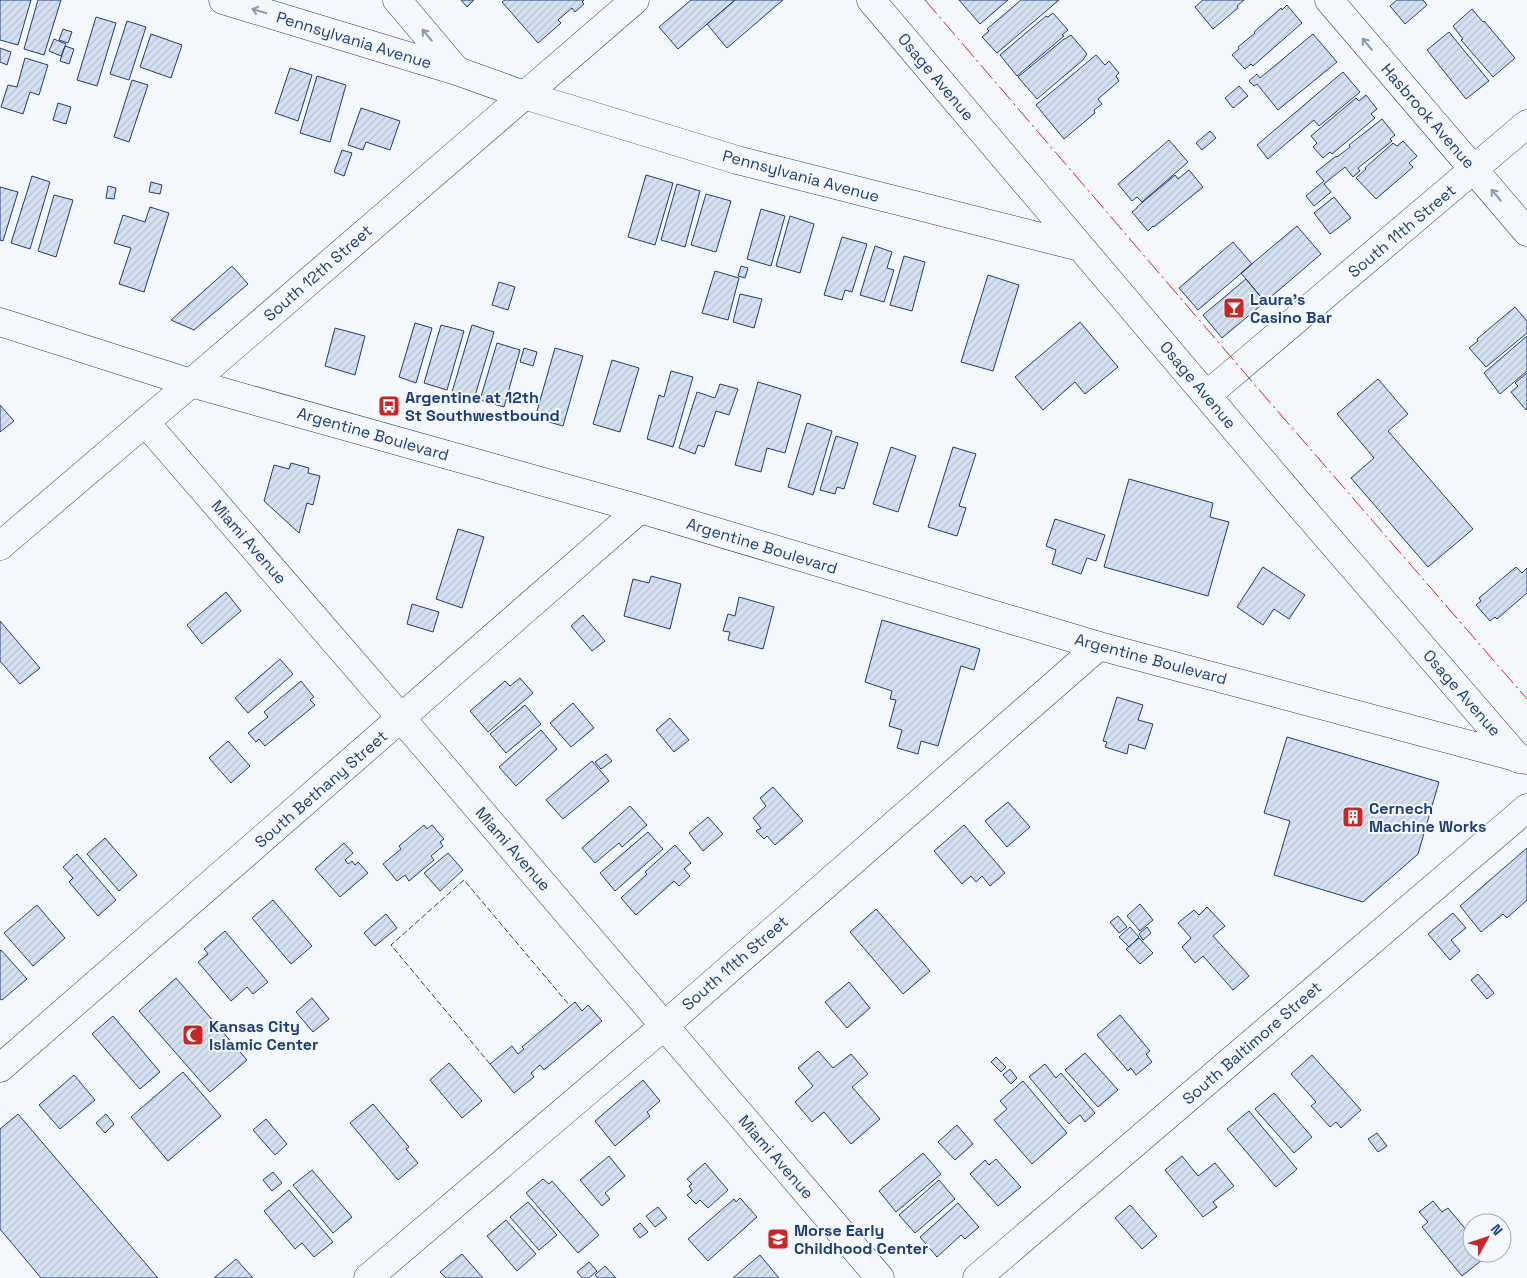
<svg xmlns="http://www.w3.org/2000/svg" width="1527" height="1278" font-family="'Space Grotesk',sans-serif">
  <defs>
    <pattern id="building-hatch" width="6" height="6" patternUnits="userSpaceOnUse" patternTransform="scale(1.25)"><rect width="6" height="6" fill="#d5e0f0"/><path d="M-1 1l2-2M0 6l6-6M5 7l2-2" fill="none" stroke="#b6c1d1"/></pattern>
  </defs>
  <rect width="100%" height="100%" fill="#f4f7fb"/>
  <path fill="url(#building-hatch)" stroke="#1d3f73" d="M0,0H31L18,45L0,40Z
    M38,0H61L44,55L24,49Z
    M461,0H474L467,7Z
    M505,0H584L582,2L584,4L575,12L572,8L558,20L561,23L538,43L502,2Z
    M691,0H735L678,49L659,27Z
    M735,0H783L727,48L707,24Z
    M959,0H1008L980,24Z
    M1021,0H1059L997,53L982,37L989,31L987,29Z
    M1203,0H1244L1237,6L1238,8L1213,29L1195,7Z
    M1397,0H1423L1427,5L1405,24L1390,6Z
    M1287,5L1302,23L1253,66L1251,64L1245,69L1232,55L1239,49L1238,47L1255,33L1254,32L1281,8L1282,10Z
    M1472,9L1483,22L1484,21L1515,58L1493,77L1461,40L1463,39L1453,26Z
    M1053,13L1068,30L1062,35L1064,36L1017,76L1000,55L1046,16L1048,17Z
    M96,17L116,23L97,86L77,80Z
    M127,21L146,27L129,80L110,74Z
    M63,29L72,32L68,43L59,40Z
    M1449,32L1489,81L1466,99L1427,50Z
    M151,34L182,45L171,78L140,67Z
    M1313,34L1337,62L1278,110L1257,84L1254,86L1249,81L1257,74L1260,78Z
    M1071,35L1087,54L1083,60L1037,99L1018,77L1064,39H1065Z
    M54,39L66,44L61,56L49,51Z
    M65,46L74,49L69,64L60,61Z
    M0,48L11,52L7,65L0,62Z
    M1096,55L1105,65L1109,61L1119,73L1116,76L1119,81L1098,99L1102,104L1094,110L1095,113L1064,139L1036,105Z
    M25,58L48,65L39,95L30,92L23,114L1,107L8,85L17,87Z
    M290,68L312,75L298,121L275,113Z
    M1343,72L1360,92L1319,126L1314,120L1268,159L1257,145Z
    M317,76L346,85L330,142L300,133Z
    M132,80L148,85L129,142L114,137Z
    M1239,86L1248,96L1233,108L1225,98Z
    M1366,95L1377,109L1371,114L1375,118L1332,154L1330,152L1323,158L1313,147L1317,143L1311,136L1356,98L1359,101Z
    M58,103L71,107L66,124L53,120Z
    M361,108L400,121L390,150L366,142L363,150L348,145Z
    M1382,119L1395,135L1390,139L1392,141L1358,168L1360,171L1353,177L1345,167L1324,184L1331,192L1314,206L1306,196L1324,181L1316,172L1336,156L1337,157L1350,147L1349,145Z
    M1210,131L1216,138L1202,150L1196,143Z
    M1169,140L1188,162L1142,202L1137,197L1132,201L1118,184Z
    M1403,141L1417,156L1409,163L1413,167L1376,199L1356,178L1366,169L1365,168L1393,143L1397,146Z
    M342,150L352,153L344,176L334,172Z
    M1189,170L1203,187L1154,227L1153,226L1148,231L1132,212L1137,208V207L1175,175L1178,179Z
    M646,175L673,183L655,245L628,237Z
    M32,176L50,182L30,249L11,243Z
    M151,182L162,185L160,194L149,192Z
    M677,184L700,191L685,247L661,240Z
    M108,186L116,188L114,199L106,198Z
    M0,187L18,192L3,241L0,240Z
    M706,194L731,201L716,252L691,245Z
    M54,195L73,200L56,257L38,251Z
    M1334,197L1351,218L1330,234L1314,213Z
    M150,207L169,213L144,292L119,284L131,248L114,243L123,215L145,222Z
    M761,209L785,216L771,266L747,259Z
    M790,216L814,224L800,273L776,266Z
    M1297,226L1321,254L1265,302L1241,273Z
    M842,237L867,244L852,292L845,290L842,300L824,295Z
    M1233,242L1252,264L1198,310L1179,288Z
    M875,246L892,252L887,268L894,270L884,302L860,295Z
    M904,256L925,262L912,311L890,305Z
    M232,266L248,284L194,330L171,320Z
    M741,266L748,268L745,278L738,276Z
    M715,271L739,278L728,320L702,313Z
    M988,275L1019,285L993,371L961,362Z
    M1246,279L1265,302L1222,338L1203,315Z
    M499,282L515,287L508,310L492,305Z
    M740,294L762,299L754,328L733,322Z
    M1515,307L1527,321V333L1486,367L1469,348L1478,341L1477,339Z
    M1080,322L1118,367L1085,394L1075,382L1043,410L1015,377Z
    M415,323L432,328L416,383L399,377Z
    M441,325L464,331L447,390L424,383Z
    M472,325L494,332L474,399L452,392Z
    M335,328L365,336L355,375L325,366Z
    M1527,336V371L1500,394L1484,373Z
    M497,343L520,350L504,407L480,400Z
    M524,348L537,352L533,366L520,362Z
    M555,348L583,356L563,426L535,418Z
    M612,360L639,368L620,432L593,424Z
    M671,371L693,377L673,447L647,439L659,395L664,397Z
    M1527,373V409L1526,410L1511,392L1518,386L1515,383Z
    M1378,379L1408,414L1388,431L1473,529L1428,567L1351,478L1374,458L1337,414Z
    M758,382L801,395L785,453L767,448L761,472L735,465Z
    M720,384L738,389L729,415L716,411L704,447L698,445L695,454L679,448L697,392L715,398Z
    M0,405L14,421L0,432Z
    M807,423L832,431L813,495L788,487Z
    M836,436L858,443L844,489L837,487L835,494L820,490Z
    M891,447L916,456L898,512L873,504Z
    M953,447L976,454L959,506L966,508L957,536L928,527Z
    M291,463L309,468L308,473L320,476L313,505L307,503L299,533L264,501L274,465L289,469Z
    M1129,479L1213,503L1210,517L1229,522L1208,596L1104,567Z
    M1055,519L1105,535L1096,561L1087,558L1081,574L1052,564L1056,550L1046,546Z
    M458,529L484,537L462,608L436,599Z
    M1263,567L1305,595L1289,619L1274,609L1263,625L1237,607Z
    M1516,567L1522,573L1527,568V593L1497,619L1495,617L1490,621L1476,605L1481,601L1479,598Z
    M651,576L681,584L670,629L624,616L633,579L649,583Z
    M226,592L241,611L202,644L187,625Z
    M739,597L774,607L763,649L728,640L730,632L723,631L728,614L735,616Z
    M412,604L439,612L433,632L407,624Z
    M583,615L605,641L592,651L571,626Z
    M882,620L980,649L974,670L961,666L938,746L921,741L918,754L897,748L902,730L889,726L896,700L890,699L892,691L865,682Z
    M0,621L40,668L20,684L0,661Z
    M280,659L293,674L248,713L235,698Z
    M520,678L533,693L488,732L470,711L505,681L510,686Z
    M301,681L314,697L310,700L315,705L265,746L259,739L256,742L248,733L268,717L264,712Z
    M1117,697L1143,705L1138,720L1153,724L1145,749L1129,744L1127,754L1105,747L1107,742L1103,741Z
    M573,703L594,728L571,747L550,723Z
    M525,705L541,724L506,753L490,734Z
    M670,718L689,740L674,752L656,730Z
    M541,730L557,749L516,786L499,767Z
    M1287,737L1439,782L1418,854L1363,902L1274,875L1290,821L1264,813Z
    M228,741L250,766L231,783L209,758Z
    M606,754L612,761L601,769L595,762Z
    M592,761L609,781L563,819L546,800Z
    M773,787L803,821L775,845L767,836L764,839L756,831L761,828L753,818L766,806L760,798Z
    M1008,802L1030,827L1007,847L985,821Z
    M630,806L647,825L622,847L619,843L595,863L582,848Z
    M708,817L723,834L703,851L689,833Z
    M424,825L427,829L432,825L444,839L440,842L443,846L431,856L434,860L409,881L405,875L397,881L383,864L401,849L399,846Z
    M964,825L1005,873L990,886L982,876L976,882L971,876L962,884L934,851Z
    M648,832L663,849L615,891L600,873Z
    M105,838L137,875L119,891L87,854Z
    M344,843L353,853L345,860L348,864L352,861L355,865L358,862L368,873L340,897L315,869Z
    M675,845L691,863L684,869L690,876L679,886L674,881L636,915L621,898L647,874L645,872Z
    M1527,848V900L1507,918L1503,914L1481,932L1460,906Z
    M448,853L463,870L440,891L424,873Z
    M77,854L116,900L98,916L69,882L73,878L63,867Z
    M273,900L312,946L291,964L252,918Z
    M1140,904L1153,920L1140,931L1127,916Z
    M37,905L65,938L33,966L4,933Z
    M1207,907L1225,926L1213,936L1249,976L1233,990L1203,956L1195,963L1182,947L1191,938L1178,923L1194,910L1199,915Z
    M876,909L930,971L903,994L850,932Z
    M1453,913L1466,928L1451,940L1460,951L1450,960L1428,934Z
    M386,914L397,928L375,946L364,933Z
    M1118,916L1127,927L1119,933L1110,922Z
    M1130,927L1139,937L1129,947L1119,937Z
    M1147,927L1151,933L1143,940L1139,934Z
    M225,931L268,982L253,994L247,987L231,1001L198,962L208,954L204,949Z
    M1139,938L1153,953L1140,964L1126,949Z
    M1,950L27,979L2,1000L0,999V951Z
    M1478,974L1494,993L1487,999L1471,980Z
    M176,978L247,1060L210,1092L139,1011Z
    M849,982L870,1008L847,1028L825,1002Z
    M312,998L329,1019L313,1032L296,1012Z
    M575,1002L582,1011L588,1005L602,1021L544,1070L540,1065L531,1073L534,1077L514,1093L490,1064L512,1046L518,1054L524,1049L522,1047Z
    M1120,1015L1150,1051L1146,1054L1152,1062L1136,1075L1131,1068L1128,1071L1097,1035Z
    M113,1016L160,1072L140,1089L92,1034Z
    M818,1051L833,1068L851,1054L868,1074L852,1087L880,1119L851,1144L824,1112L812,1122L795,1102L813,1086L798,1068Z
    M1085,1053L1118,1090L1098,1107L1065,1070Z
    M1312,1055L1361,1110L1341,1128L1336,1122L1330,1127L1311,1106L1316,1102L1291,1074Z
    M996,1057L1006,1067L1001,1072L991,1062Z
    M449,1063L482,1101L462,1118L430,1080Z
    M1045,1064L1056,1078L1061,1073L1095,1113L1085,1122L1080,1115L1069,1124L1029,1077Z
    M1010,1069L1017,1078L1011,1084L1003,1075Z
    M183,1072L221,1116L168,1161L131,1117Z
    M74,1075L95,1100L60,1129L39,1105Z
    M643,1080L660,1101L647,1112L650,1116L615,1146L595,1121Z
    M1023,1081L1067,1133L1032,1164L994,1120L1007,1109L1000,1101Z
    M1274,1093L1312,1137L1294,1153L1255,1109Z
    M373,1104L409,1147L406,1149L418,1163L398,1180L350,1123Z
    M1249,1111L1297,1169L1276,1187L1227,1129Z
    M18,1114L158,1278H41L0,1229V1129Z
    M106,1114L114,1124L105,1133L96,1123Z
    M266,1119L287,1144L275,1155L253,1130Z
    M957,1125L973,1144L955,1160L938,1142Z
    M1377,1133L1387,1146L1378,1152L1368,1139Z
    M923,1153L941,1174L896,1212L879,1191Z
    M609,1156L625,1176L605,1193L610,1199L602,1206L580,1180Z
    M1182,1156L1198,1176L1215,1163L1234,1186L1213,1202L1217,1207L1203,1217L1165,1170Z
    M996,1159L1021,1187L998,1206L970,1174L985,1160L989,1165Z
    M705,1163L728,1190L708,1208L700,1200L696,1204L687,1195L692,1191L689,1186L692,1184L687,1179Z
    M312,1170L352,1217L333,1233L293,1185Z
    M273,1172L282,1183L272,1191L263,1180Z
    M543,1179L549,1184L552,1181L599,1235L578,1253L526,1193Z
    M939,1180L955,1199L915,1233L899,1215Z
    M289,1190L333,1242L314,1257L302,1243L295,1249L264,1211Z
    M740,1198L757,1217L708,1261L688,1239L734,1199L736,1202Z
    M1433,1201L1442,1212L1448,1208L1472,1237V1253H1485L1487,1256L1462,1276L1422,1227L1428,1222L1419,1212Z
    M528,1202L557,1235L539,1250L510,1217Z
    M958,1203L979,1227L965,1239L961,1235L937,1257L920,1237Z
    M1130,1205L1157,1236L1142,1249L1115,1218Z
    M658,1207L667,1218L655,1227L646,1216Z
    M506,1220L536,1254L517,1271L487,1236Z
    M640,1223L648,1232L640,1238L633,1229Z
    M462,1254L483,1278H446L440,1272Z
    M760,1255L779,1278H733Z
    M236,1259L253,1278H214Z
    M589,1262L597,1271L589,1278H582L577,1272Z
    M605,1266L616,1278H598L595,1275Z"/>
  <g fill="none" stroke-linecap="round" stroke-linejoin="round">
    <g stroke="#1d3f73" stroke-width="29">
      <path id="minor" d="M223,0L457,71L524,95L737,160L1080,247
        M397,0L457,71
        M871,0L1291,495L1519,759
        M1329,0L1527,232
        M0,322L191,383L640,509L1099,646L1527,760
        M1207,395L1527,124
        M145,422L401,718L880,1278
        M0,546L191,383L635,0
        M0,1068L640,509
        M368,1278L664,1026L1099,646
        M977,1278L1527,808"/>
    </g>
    <use href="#minor" stroke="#f4f7fb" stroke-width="28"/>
    <path stroke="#1d3f73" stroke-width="1" stroke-dasharray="6 2.5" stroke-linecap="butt" d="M490,1064L391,945L464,880L570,1006"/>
    <path stroke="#c62828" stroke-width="1" stroke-dasharray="18 4 2.5 4" stroke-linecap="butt" d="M925,0L1261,392L1527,699"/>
  </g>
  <defs><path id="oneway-shaft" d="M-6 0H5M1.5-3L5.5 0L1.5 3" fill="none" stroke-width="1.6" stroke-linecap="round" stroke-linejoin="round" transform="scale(1.25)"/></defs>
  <g stroke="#889bb7">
    <use href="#oneway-shaft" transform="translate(259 11) rotate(-163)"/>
    <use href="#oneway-shaft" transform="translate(427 35) rotate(-130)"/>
    <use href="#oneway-shaft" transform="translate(1367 44) rotate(-130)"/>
    <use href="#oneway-shaft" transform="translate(1496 195) rotate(-130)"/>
  </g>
  <defs>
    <g id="bar-square" transform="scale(1.125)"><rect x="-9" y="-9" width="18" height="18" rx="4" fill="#c62828" stroke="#f4f7fb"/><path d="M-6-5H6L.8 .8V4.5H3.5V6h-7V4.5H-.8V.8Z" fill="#fff"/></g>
    <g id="bus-square" transform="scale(1.125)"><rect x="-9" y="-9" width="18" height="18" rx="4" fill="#c62828" stroke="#f4f7fb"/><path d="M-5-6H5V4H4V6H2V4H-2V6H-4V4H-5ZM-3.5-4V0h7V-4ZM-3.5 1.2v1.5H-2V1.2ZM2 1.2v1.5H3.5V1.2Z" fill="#fff"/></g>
    <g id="building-square" transform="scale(1.125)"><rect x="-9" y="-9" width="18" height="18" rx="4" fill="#c62828" stroke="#f4f7fb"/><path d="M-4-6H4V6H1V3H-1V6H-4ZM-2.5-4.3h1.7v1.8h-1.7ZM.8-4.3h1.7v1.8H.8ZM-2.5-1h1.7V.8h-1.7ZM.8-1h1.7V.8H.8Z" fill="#fff"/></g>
    <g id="mosque-square" transform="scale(1.125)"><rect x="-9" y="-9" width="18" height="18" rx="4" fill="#c62828" stroke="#f4f7fb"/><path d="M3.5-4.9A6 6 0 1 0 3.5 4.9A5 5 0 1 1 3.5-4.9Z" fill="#fff"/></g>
    <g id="school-square" transform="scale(1.125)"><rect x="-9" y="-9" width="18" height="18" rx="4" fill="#c62828" stroke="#f4f7fb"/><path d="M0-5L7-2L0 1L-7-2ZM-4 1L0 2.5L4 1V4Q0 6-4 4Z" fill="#fff"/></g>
  </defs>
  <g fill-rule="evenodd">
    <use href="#bar-square" x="1234" y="308"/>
    <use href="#bus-square" x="389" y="406"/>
    <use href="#building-square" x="1353" y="817"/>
    <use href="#mosque-square" x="193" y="1035"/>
    <use href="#school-square" x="778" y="1239"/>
  </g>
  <g text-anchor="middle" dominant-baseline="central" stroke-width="4" stroke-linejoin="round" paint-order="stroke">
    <g font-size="16" fill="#1d3f73" stroke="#f4f7fb">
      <text transform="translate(354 40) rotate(17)">Pennsylvania Avenue</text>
      <text transform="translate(936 77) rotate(50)">Osage Avenue</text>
      <text transform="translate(1428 116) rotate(49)">Hasbrook Avenue</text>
      <text transform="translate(801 176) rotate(15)">Pennsylvania Avenue</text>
      <text transform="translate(1402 231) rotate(-40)">South 11th Street</text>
      <text transform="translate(318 273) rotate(-41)">South 12th Street</text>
      <text transform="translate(1198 385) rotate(50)">Osage Avenue</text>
      <text transform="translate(373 434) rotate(16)">Argentine Boulevard</text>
      <text transform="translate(249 542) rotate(49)">Miami Avenue</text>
      <text transform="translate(762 546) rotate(17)">Argentine Boulevard</text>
      <text transform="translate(1151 659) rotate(15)">Argentine Boulevard</text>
      <text transform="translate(1462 693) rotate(49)">Osage Avenue</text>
      <text transform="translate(321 789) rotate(-41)">South Bethany Street</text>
      <text transform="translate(513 849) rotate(49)">Miami Avenue</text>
      <text transform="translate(735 963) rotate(-41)">South 11th Street</text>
      <text transform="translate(1252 1043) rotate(-41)">South Baltimore Street</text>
      <text transform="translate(776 1157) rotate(49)">Miami Avenue</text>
    </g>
    <g font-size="16" font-weight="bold" fill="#1d3f73" stroke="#f4f7fb" text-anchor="start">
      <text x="1250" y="299">Laura's<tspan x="1250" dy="18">Casino Bar</tspan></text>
      <text x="405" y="397">Argentine at 12th<tspan x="405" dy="18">St Southwestbound</tspan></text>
      <text x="1369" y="808">Cernech<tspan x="1369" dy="18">Machine Works</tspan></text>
      <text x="209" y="1026">Kansas City<tspan x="209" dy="18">Islamic Center</tspan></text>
      <text x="794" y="1230">Morse Early<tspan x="794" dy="18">Childhood Center</tspan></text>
    </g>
  </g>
  <g transform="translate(1487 1238) rotate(50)"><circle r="24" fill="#f4f7fb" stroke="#9eadc5"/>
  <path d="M0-4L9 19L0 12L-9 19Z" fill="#c62828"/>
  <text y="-8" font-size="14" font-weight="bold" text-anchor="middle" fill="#1d3f73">N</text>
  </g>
</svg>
